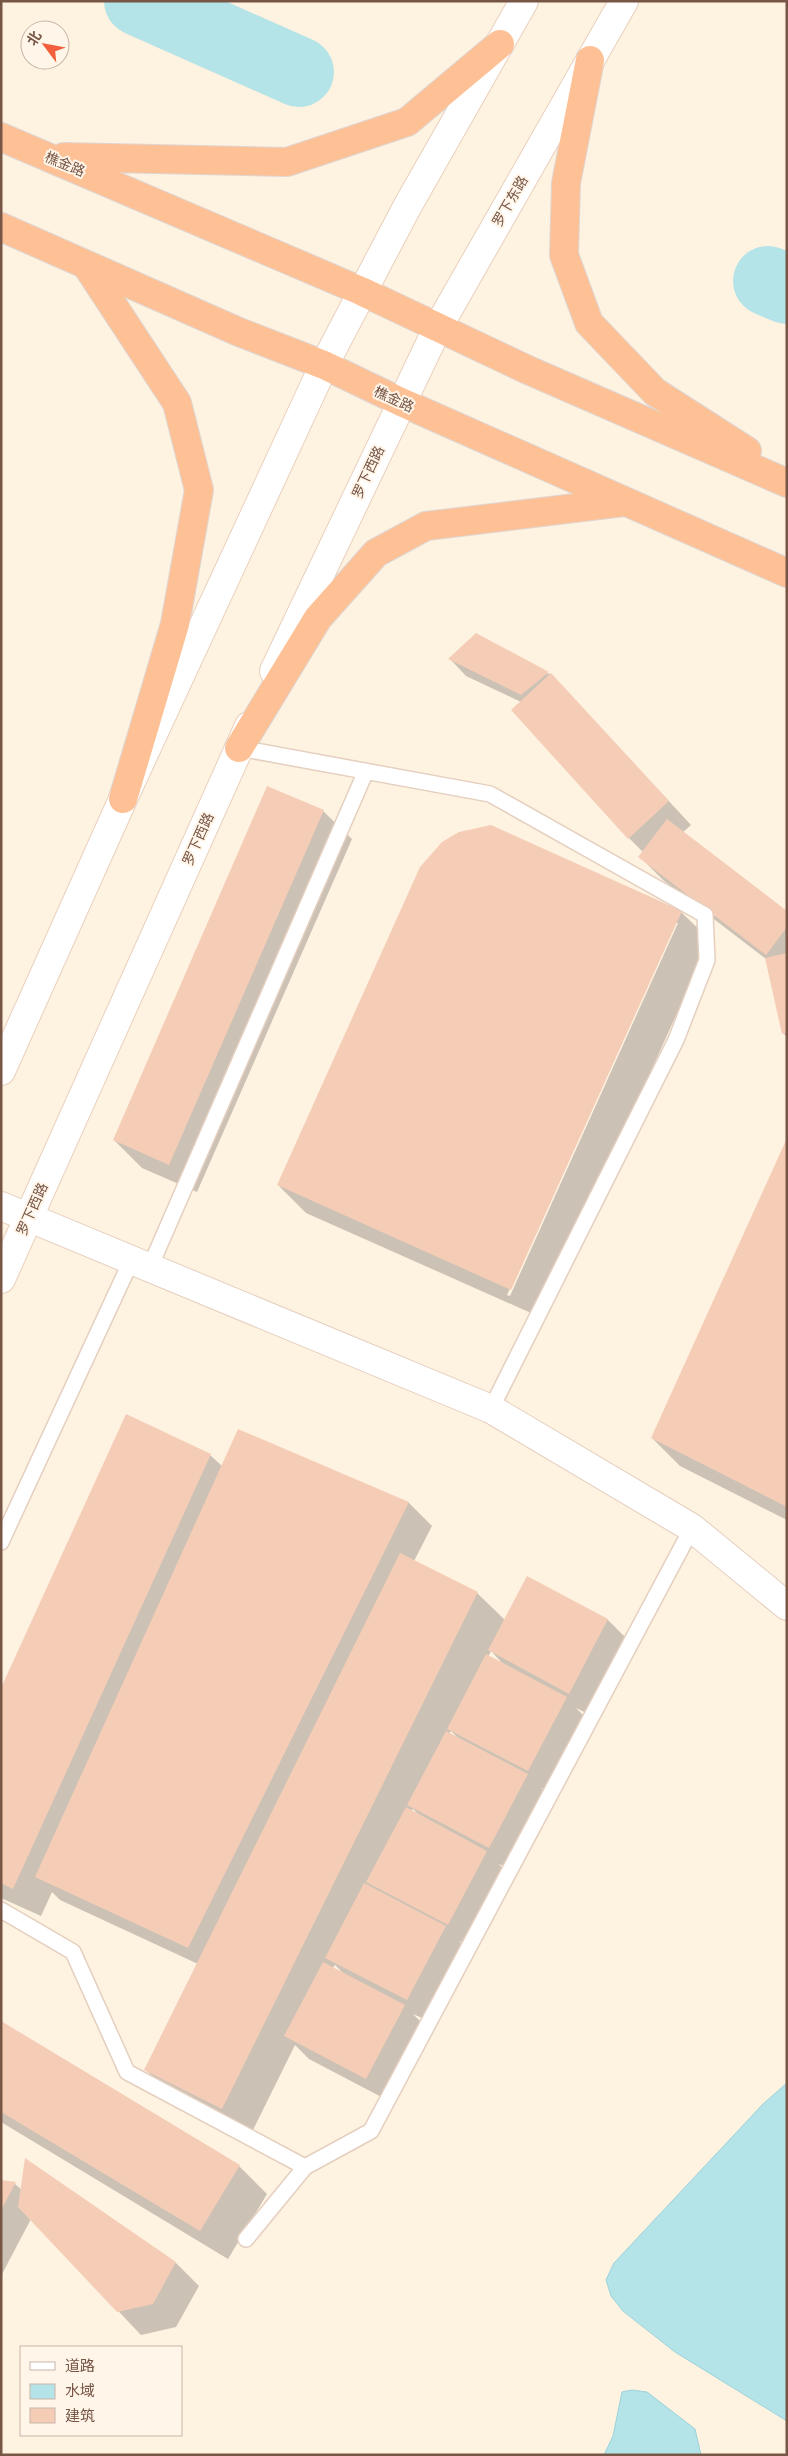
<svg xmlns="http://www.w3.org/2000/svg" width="788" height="2456" font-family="Cabin,'Noto Sans SC',sans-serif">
  <rect width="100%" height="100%" fill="#fef2e1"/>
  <path fill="#b4e3e8" stroke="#9ad3db" d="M787,2083V2421L675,2352L623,2311L611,2296L606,2280L614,2263L763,2104Z
    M632,2390L647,2392L695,2429L701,2455H604L613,2436L622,2392Z"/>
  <path fill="#0003" fill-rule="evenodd" d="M450,659L551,674L691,825L682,833L787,912V1037L783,1033L766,959L663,880L640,857L643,852L629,838L521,702L466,676Z
    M323,811L352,839L197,1192L142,1168L114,1140Z
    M681,912L710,940L540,1317L306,1213L278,1185ZM675,923H678L510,1296L507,1295Z
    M787,1141V1520L680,1466L652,1438Z
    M210,1455L222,1466L409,1503L432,1526L414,1561L477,1593L505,1620L527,1578L608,1620L631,1643L593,1716L576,1708L589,1721L552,1793L541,1788L550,1798L512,1870L499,1864L509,1875L472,1947L459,1941L468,1950L431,2022L413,2014L428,2029L389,2101L309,2059L295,2045L250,2136L174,2098L146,2070L198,1964L60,1900L52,1892L41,1916L1,1898V1691ZM491,1651L503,1664L488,1657ZM451,1731L458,1738L449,1734ZM413,1809L420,1816L411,1812ZM335,1965L342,1972L333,1968Z
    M1,2023L239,2166L267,2194L228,2259L1,2122Z
    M1,2182L15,2184L22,2190L176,2263L199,2286L176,2327L141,2335L31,2219L1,2276Z"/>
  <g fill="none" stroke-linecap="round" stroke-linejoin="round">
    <path stroke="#b4e3e8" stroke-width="70" d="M139,1L299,72
      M768,281L787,289"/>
  </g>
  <path fill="#f5cdb7" d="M476,633L549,672L521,695L448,659Z
    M551,673L669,801L628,839L511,710Z
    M267,786L324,810L169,1165L113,1140Z
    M667,819L787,911V927L766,955L638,857Z
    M491,825L682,911L511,1290L277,1185L420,867L442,842L459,832Z
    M787,953V1033L782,1034L765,958Z
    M787,1138V1507L651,1438Z
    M126,1414L211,1454L13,1889L1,1883V1688Z
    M238,1429L409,1502L188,1948L35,1877Z
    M400,1553L478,1592L222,2109L144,2070Z
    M527,1576L608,1619L569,1694L488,1650Z
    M486,1654L567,1697L528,1771L447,1729Z
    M446,1731L528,1774L489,1848L407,1805Z
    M406,1807L487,1851L448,1925L366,1882Z
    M364,1883L446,1926L407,2000L325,1958Z
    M323,1962L405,2005L366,2079L284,2036Z
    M1,2021L240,2165L200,2231L1,2112Z
    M25,2158L176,2262L153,2304L117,2312L18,2207Z
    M1,2180L16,2182L1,2210Z"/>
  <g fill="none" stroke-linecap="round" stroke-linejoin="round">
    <g stroke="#e5cfbf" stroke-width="18">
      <path id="service" d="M239,748L490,794L705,915L707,960L676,1040L491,1409
        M150,1267L366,771
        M1,1542L132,1259
        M1,1910L73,1952L127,2072L305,2167
        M246,2239L305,2167L371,2131L692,1528"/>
    </g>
    <g stroke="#e5cfbf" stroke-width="30">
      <path id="minor" d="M1,1206L491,1409L692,1528L787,1606"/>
    </g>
    <g stroke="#ead0bc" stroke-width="30">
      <path id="secondary" d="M274,671L437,329L624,1
        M1,1071L123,799L324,365L407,207L524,1
        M1,1279L249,726"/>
    </g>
    <g stroke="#ded6d3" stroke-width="30">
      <path id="trunk" d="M590,60L566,183L564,255L589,323L655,392L747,451
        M1,137L361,291L528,370L787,483
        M64,157L287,162L407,122L500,44
        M1,227L239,332L324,365L401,402L787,573
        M87,266L177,403L199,490L175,624L123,799
        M239,748L318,618L376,553L426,526L624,502"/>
    </g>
    <use href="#service" stroke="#fff" stroke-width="15"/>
    <use href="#minor" stroke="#fff" stroke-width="28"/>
    <use href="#secondary" stroke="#fff" stroke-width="28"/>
    <use href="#trunk" stroke="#fec095" stroke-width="28"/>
  </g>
  <g text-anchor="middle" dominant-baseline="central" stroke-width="4" stroke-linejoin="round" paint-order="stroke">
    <g font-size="14" fill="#775646" stroke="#fff5e9">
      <text transform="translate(65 164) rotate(23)">樵金路</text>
      <text transform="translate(510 201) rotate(-60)">罗下东路</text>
      <text transform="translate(394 399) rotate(25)">樵金路</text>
      <text transform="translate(368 472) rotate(-65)">罗下西路</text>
      <text transform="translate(198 839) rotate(-66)">罗下西路</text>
      <text transform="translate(32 1209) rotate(-66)">罗下西路</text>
    </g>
  </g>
  <rect width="788" height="2456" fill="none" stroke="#775646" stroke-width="5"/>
  <rect x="20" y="2346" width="162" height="90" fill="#fff5e9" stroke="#c9b5a8"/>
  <rect x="30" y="2362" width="25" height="8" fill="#ffffff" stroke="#c9b5a8"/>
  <text x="65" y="2371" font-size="15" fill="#775646">道路</text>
  <rect x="30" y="2384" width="25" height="15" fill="#b4e3e8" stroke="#c9b5a8"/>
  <text x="65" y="2396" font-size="15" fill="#775646">水域</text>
  <rect x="30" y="2408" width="25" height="15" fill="#f5cdb7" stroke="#c9b5a8"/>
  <text x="65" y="2421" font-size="15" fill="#775646">建筑</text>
  <g transform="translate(45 45) rotate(302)"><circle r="24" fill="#fff5e9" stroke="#c9b5a8"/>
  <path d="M0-4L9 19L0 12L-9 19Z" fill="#f15f3d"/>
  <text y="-8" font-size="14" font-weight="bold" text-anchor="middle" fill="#775646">北</text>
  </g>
</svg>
